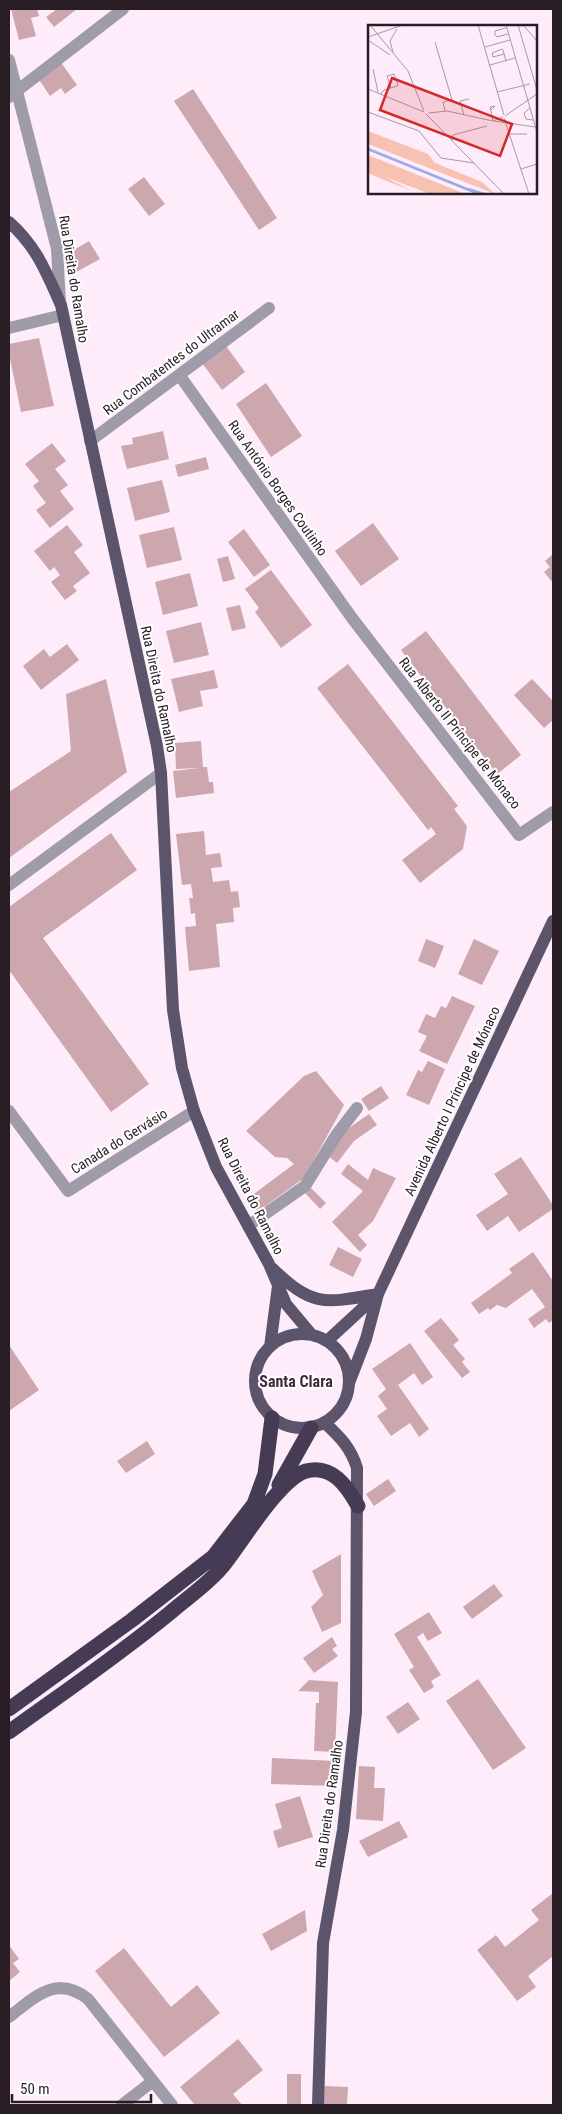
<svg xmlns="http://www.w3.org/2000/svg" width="562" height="2114" font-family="'Roboto Condensed',sans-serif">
  <rect width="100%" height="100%" fill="#feecfa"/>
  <path fill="#cca7ae" d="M11,9H29V10L37,9L39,16L31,18L36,36L19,40Z
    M57,9H77L54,27L46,17Z
    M60,61L77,85L65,94L61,88L50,96L38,78Z
    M193,89L277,218L259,230L174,101Z
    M144,177L165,204L149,216L128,189Z
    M89,241L100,259L71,275L67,254Z
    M39,338L54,406L21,412L9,354V344Z
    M226,346L245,372L222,390L202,363Z
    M266,383L302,436L271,457L236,404Z
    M163,431L169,459L127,469L121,446L133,444L132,438Z
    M52,443L66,461L55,469L68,485L60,491L74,509L50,528L36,510L46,503L33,486L39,481L25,464Z
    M206,457L209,469L178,477L175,465Z
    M162,480L170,512L135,521L127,488Z
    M373,523L399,559L361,586L335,551Z
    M67,525L83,545L74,552L90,573L73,586L77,591L65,600L51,582L60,575L54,567L50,571L34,551Z
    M174,527L182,560L147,568L139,535Z
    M244,529L270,565L254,577L228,542Z
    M553,554V583L544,572L550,567L545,561Z
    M228,556L235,579L223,582L217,559Z
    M271,570L312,625L281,648L255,612L259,608L245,589Z
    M190,573L198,606L163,615L155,582Z
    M240,605L246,628L232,631L226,608Z
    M201,622L209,655L174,663L166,631Z
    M426,631L521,755L497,774L401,650Z
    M67,644L79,660L41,690L23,666L44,649L50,657Z
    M348,664L458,806L454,809L467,826L463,849L420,883L402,860L436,834L431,827L428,830L317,688Z
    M214,670L218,688L200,691L203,706L179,712L171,679Z
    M106,679L127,772L9,858V792L71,751L66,694Z
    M532,679L553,701V720L544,728L514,695Z
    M201,741L203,767H207L209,782H213L214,793L176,798L173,771L199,768L176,769L175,743Z
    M204,831L206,855L220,853L222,867L211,868L213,882L229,880L231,892L238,891L240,907L233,908L234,922L216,924L220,967L189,971L185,927L196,926L195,913L191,914L189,898H193L191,884L182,885L176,834Z
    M111,833L137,870L43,938L149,1084L111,1112L9,970V907Z
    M426,939L444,946L435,968L418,961Z
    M474,939L499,951L482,985L458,974Z
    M452,996L475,1006L447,1064L419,1051L427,1036L418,1032L426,1014L435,1018L441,1006L446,1008Z
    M428,1061L445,1069L429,1105L406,1095L418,1070L422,1072Z
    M316,1071L344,1105L304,1178L257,1212L247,1199L294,1164L287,1158L275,1157L246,1131L304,1076Z
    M381,1086L389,1098L369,1111L361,1099Z
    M369,1114L377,1125L354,1141L337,1163L327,1155L346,1130Z
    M521,1157L553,1205V1209L519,1232L508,1216L487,1231L476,1215L508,1194L494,1174Z
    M348,1164L368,1180L373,1168L396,1178L373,1221L358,1235L367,1245L360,1252L332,1222L363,1191L341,1174Z
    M311,1188L326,1203L320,1209L305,1193Z
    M338,1247L362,1259L353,1277L329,1265Z
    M533,1252L553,1281V1320L549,1323L546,1319L534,1328L528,1319L545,1307L532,1289L506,1308L497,1305L490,1310L488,1308L479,1314L471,1303L512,1273L509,1269Z
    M441,1318L459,1340L453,1345L465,1359L462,1362L470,1372L462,1378L424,1331Z
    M410,1343L433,1377L422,1385L414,1373L398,1385L429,1429L419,1437L410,1423L391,1436L377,1416L387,1409L378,1396L386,1389L372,1369Z
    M9,1345L39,1390L9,1411Z
    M147,1441L155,1454L126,1473L117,1461Z
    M388,1479L396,1491L374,1506L366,1494Z
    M341,1554V1623L322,1632L311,1607L323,1595L312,1571Z
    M494,1584L503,1596L472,1619L463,1607Z
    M429,1612L442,1633L428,1641L423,1633L417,1637L441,1675L431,1681L434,1687L424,1693L409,1670L414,1667L394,1634Z
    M332,1637L337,1646L332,1649L338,1656L314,1673L303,1658Z
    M478,1679L526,1748L493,1770L446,1701Z
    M309,1680L338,1682L335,1752L314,1751L316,1703H319V1692L298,1691Z
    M408,1702L420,1719L398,1734L386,1717Z
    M272,1758L335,1761L334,1786L271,1784Z
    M359,1766L375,1767L374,1788H385L383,1821L356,1819Z
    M300,1796L313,1837L278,1848L273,1831L282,1828L275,1804Z
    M399,1821L408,1837L368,1857L359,1841Z
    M553,1893V1956L528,1976L536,1987L517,2001L477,1950L496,1935L505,1947L539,1920L531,1910Z
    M305,1910L307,1931L271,1951L262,1934Z
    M9,1945L19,1959L13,1963L20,1972L9,1981Z
    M124,1948L171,2007L197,1985L220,2013L164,2057L95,1971Z
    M238,2039L263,2070L233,2094L242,2105H195L180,2087Z
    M287,2074H301V2105H287Z
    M324,2086L348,2087L347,2104L323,2105Z"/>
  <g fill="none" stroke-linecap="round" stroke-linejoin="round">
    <path stroke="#a09ba8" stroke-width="12" d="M9,60L57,249L60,303
      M9,97L123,9
      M9,328L63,315
      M180,376L352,618L519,835L553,812
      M90,441L269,308
      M9,885L161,773
      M9,1111L68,1191L194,1111
      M248,1226L305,1186L337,1134L357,1108
      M9,2017C35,1997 56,1974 88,1999L172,2105
      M122,2105L153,2081"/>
    <path stroke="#5c546a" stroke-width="12" d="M9,222C37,247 46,272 61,305L157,746L161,773L173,1010L182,1068L194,1111L216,1167L269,1264L286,1304L312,1335
      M272,1268C313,1308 325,1303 378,1294
      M255 1381a47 47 0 1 1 94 0a47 47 0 1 1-94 0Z
      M327,1341L378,1294
      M270,1347L278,1286
      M349,1383L366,1339L378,1294L553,921
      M318,2105L323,1943L343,1830L356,1712L357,1468C351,1448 340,1437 325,1423"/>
    <path stroke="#453b54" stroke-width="15" d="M279,1485L311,1428
      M9,1709L132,1620L213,1557L254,1504L265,1474L272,1418
      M9,1732C63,1693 119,1655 171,1612C187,1598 208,1584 222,1567C241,1544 279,1479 306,1471C332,1464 347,1486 358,1506"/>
  </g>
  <g text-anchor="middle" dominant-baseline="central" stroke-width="4" stroke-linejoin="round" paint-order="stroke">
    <g font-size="14" fill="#281d25" stroke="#fff">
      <text transform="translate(74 279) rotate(81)">Rua Direita do Ramalho</text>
      <text transform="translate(171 362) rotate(-37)">Rua Combatentes do Ultramar</text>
      <text transform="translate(278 488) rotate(55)">Rua António Borges Coutinho</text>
      <text transform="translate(159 689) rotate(78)">Rua Direita do Ramalho</text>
      <text transform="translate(460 733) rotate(52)">Rua Alberto II Príncipe de Mónaco</text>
      <text transform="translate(452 1101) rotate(-65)">Avenida Alberto I Príncipe de Mónaco</text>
      <text transform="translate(119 1141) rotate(-32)">Canada do Gervásio</text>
      <text transform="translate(251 1196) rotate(63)">Rua Direita do Ramalho</text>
      <text transform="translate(329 1804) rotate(-82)">Rua Direita do Ramalho</text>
    </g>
    <g font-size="16" font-weight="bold" fill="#402a3c" stroke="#fff">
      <text x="296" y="1381">Santa Clara</text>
    </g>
  </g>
  <g transform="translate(368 25)">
    <rect width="169" height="169" fill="#feecfa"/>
    <path d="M0,106L60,129L67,138L114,157L127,169L0,119ZM0,130L95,168L96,169H62L17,152L44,166L16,155L0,148Z" fill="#f7c2b2"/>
    <path fill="none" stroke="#99abe8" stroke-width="2.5" d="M0,124L111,169M100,164L116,169"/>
    <path fill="none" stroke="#a899a5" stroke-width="1" d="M2,0L40,46L56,86M110,0L136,90M138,0L169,107M150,0L169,65M155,0L169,16M138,3L127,6V9L129,12L140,9M0,12L35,0M0,15L22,30M67,17L84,75L75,77L77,86M117,22L142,15M25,27L22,16L29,4M136,29L125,32L124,28L134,24L135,25L138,36M122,40L147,33M5,44L10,67M0,64L56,87M129,67L162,59M13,69L16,65L29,61L30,60L26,49L19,51L23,63M162,83L156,88L158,94L165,95M123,85L127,81L122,82L125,96M0,87L51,106L73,133L106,138M61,88L79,86L125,96L135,92M58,89L136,169M96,90L92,76L101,74M137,91L169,69M136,93L161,169M126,96L167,102M141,109H159M84,116L85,110L119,101M153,144L169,139"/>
    <path fill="#d62828" fill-opacity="0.15" stroke="#d62828" stroke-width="2.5" d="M24,53L144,99L132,131L12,85Z"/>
    <rect width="169" height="169" fill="none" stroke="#281d25" stroke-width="2.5"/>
  </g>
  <rect width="562" height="2114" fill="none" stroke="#281d25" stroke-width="20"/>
  <path d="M12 2094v8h139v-8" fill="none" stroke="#281d25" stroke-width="2.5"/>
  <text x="20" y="2094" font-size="15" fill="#281d25" stroke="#ffffff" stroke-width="4" paint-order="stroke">50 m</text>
</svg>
